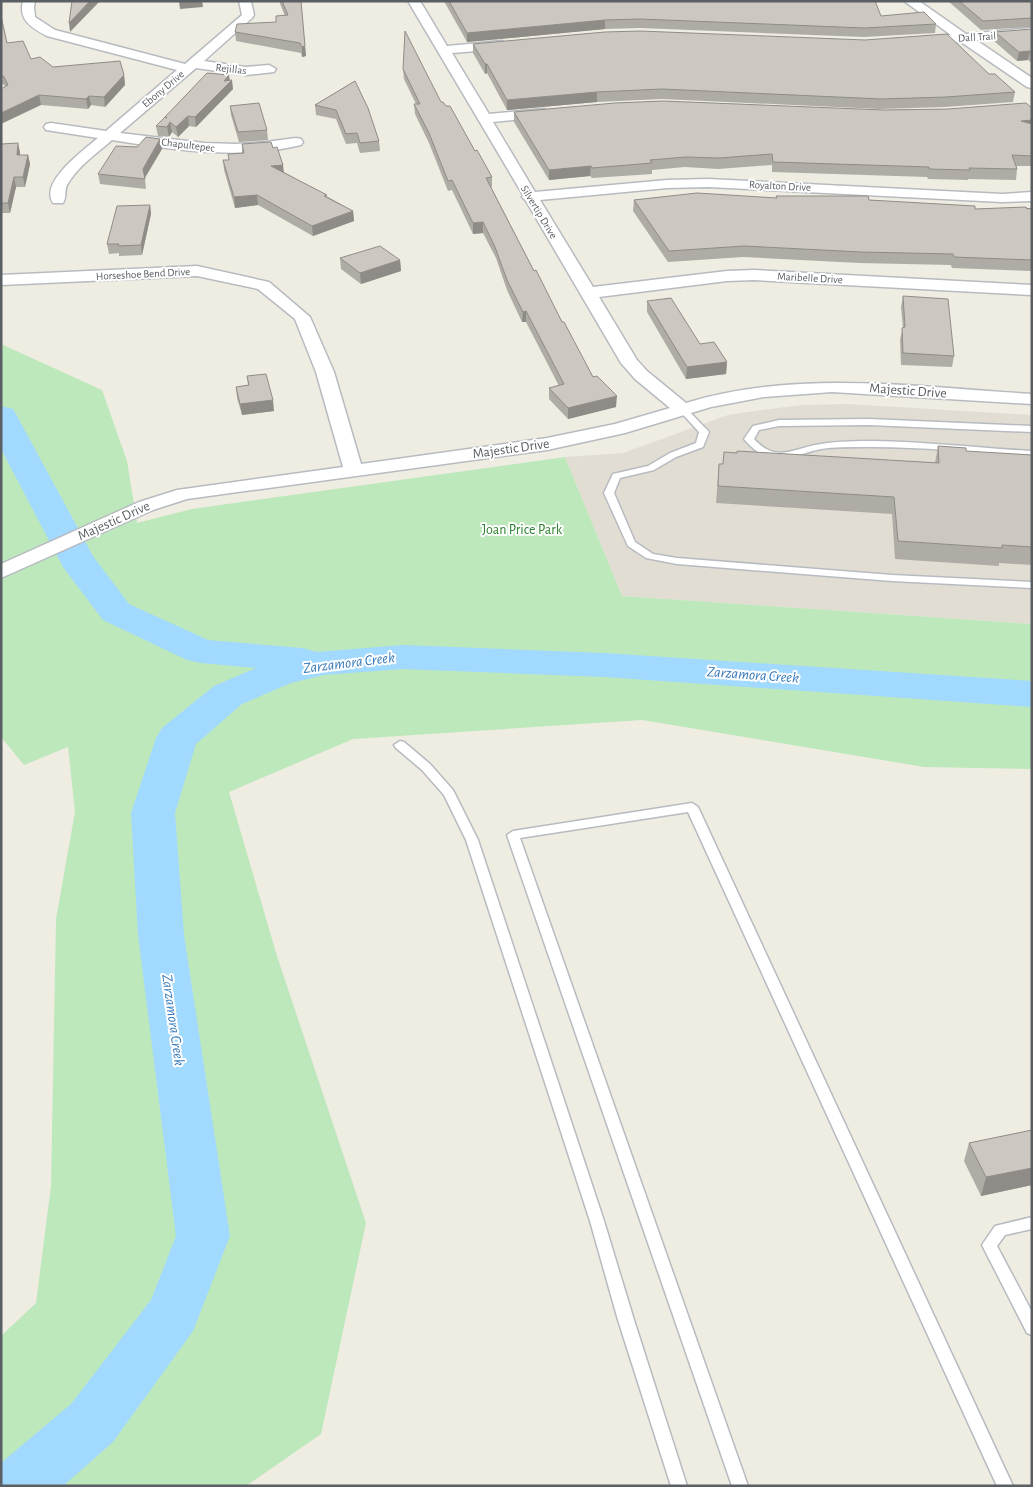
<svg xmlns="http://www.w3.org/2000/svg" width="1033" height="1487" font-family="'Alegreya Sans',sans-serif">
  <rect width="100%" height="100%" fill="#efece2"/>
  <path fill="#e1ddd3" d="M848,404L1032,415V624L622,596L565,457L623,453L728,415L754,411L802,405Z"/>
  <path fill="#bde8bc" d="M1,344L102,390L127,461L137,523L192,509L565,457L622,596L1032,624V769L924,767L642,720L353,739L229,792L277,956L366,1223L321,1434L246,1486H1V1336L36,1303L51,1186L56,919L75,812L68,747L24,765L1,737Z"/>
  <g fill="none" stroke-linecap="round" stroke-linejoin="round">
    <path fill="#a2d9ff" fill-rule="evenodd" d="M1,406L13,409L17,416L93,556L129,604L208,640L302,648L317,652L403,645L604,653L1032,681V707L604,677L403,669L324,675L291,683L242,704L196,744L175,813L184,935L230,1236L193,1331L113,1442L63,1486H1V1463L71,1404L151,1300L176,1236L138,935L131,813L156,738L162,728L214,686L256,668L201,663L187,660L103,620L63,567L1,449Z"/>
    <g stroke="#b7bbc0" stroke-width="3">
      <path id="service" d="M682,406L685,407L709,432L703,447L676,457L654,470L620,478L614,493L635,542L653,554L677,558L892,575L1032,582V588L892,581L677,564L646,558L628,546L604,493L613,474L648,466L670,453L696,443L699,432L678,409Z
        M869,419L1032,426V432L869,425L779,426L759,430L754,439C777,464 793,448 821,444C838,441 857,441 874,441C927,442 979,448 1032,451V457C976,453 919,446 863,447C849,447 834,447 821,449C804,452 789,461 772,458C760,456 752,448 744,439L753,426L779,420Z
        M400,741L404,742L430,764L453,790L478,840L604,1221L634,1320L687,1486H671L618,1320L590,1221L466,840L444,795L422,770L396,748L394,745Z
        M692,803L698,807L1013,1486H997L688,812L520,838L748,1486H732L507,835L513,831Z
        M1032,1217V1229L1005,1235L997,1246L1032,1312V1335L1027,1333L982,1245L995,1226Z"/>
    </g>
    <g stroke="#b7bbc0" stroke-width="3">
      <path id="minor" d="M23,1H35L34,7L35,17L55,30L185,64L242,15L239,1H251L254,15L252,18L204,61L246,67L269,65L276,69L274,72L246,75L196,68L120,133L204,143L235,144L266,142L296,138L301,139L303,142L301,145C239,160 174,150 112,140C96,154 78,166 67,185C64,191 67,197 63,203H53C39,182 84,150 98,138L46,130L44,127L46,124L51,123L106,131L177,70L47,36C32,28 18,20 23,1Z
        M408,1H420L447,46L502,41L508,45L502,49L452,53L489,114L544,109L551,113L544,117L493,122L535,192L667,180L708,179L1002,194L1032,192V201L1002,202L708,187L667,188L540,200L593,287L727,271L754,270L1032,285V295L754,280L727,281L599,297L637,360L647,371L686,403C798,369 917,387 1032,394V404L832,392L764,397L711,407L625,433L547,450L187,499L153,510L1,578V564L139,502L177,490L343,467L316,372L295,319L258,289L197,276L1,285V275L197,266L269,282L310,317L334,372L361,464L547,438L615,424L670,408L635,379L621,363L526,201L522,197L523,195Z
        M904,1H919L966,34L1032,28V36L976,40L1032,78V88L1027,87L961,42L916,44L915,41L916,38L951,35Z"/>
    </g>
    <use href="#service" fill="#fff" fill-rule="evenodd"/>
    <use href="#minor" fill="#fff" fill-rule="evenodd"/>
  </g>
  <path fill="#afaca6" d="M279,1H301L306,56L302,57L301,53L236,41L235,32L276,22L285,16Z
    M444,1H875L881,16L936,24L935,33L864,37L640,28L605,29L467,42Z
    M948,1H1032V27L981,30Z
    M1,16L7,43L31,59L53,67L124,75L125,85L105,107L91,105L88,109L41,105L6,87L1,82Z
    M1032,29V63L1028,60L1017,61L994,41L995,32Z
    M473,44L989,74L1015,92L1013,102L945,107L880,109L662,99L597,102L507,110L487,73L485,74L473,53Z
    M403,69L446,106L492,177V187H491L534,271L593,377L616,407L568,419L549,399V388L559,386L526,322H522L507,290L496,258L483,233L473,234L452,190L448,191L429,143L415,114L414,104H416L404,79Z
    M230,80L233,89L196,127L189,126L178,137L172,132L169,137L158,136L156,126Z
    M355,81L379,141L380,151L360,153L357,143L346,144L336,119L316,115L315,105Z
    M230,106L267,130L268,140L239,142L231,115Z
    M1032,108V166H1016L1017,169L1016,180L968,179V180L928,179L927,177L772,172V165L718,169L685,167L652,170V174L592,178L590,176L549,180L514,122V112L884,110Z
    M1,144L20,152V155H28L30,164L25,187H16L10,213H1Z
    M242,144L273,148L284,172L353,211L354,221L313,236L258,205L235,208L224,170L223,160H228L242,153Z
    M162,149L145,178L146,189L100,184L98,174Z
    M776,196L869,200L975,209L1032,208V271L952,268L951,265L859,263L743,257L668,262L633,211L634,200L776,198Z
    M150,205L151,214L142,255L119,256V253L109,254L107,244Z
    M340,258L400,260L401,271L361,284L341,269Z
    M903,296L954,356L952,367L901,365L900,339L903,328L901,307Z
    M647,301L700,344L727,362L726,374L686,379L647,312Z
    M247,376L274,411L242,415L237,398L236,387L248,385Z
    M938,446L966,451L1032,455V565L999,563V566L895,559L892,514L716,503L719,464L935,463Z
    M1032,1130V1185L981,1196L964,1161L969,1143Z"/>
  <path fill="#8f8c87" d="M90,1H100L70,32L69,23Z
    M179,1H202L203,7L180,9Z
    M605,20V29L467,42V33Z
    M305,46L306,56L302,57V47Z
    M1030,51L1028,60L1017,61L1019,52Z
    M485,64H487V73L485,74Z
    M124,75L125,85L105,107L104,97Z
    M229,75L230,82L232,80L233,89L196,127L195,117L224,81Z
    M597,92V102L507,110V100Z
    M39,95L41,105L1,124V113Z
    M89,96L91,105L88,109L86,99Z
    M188,116L189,126L178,137L176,127Z
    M1032,120V130L1021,121Z
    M170,122L172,132L169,137L167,127Z
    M160,139L162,149L144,179L143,169Z
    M18,143L20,152L19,165L17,155Z
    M28,155L30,164L25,187L23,177Z
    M283,165L284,175L271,166Z
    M591,166L590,176L549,180V170Z
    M14,177L16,187L10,213L8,203Z
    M257,195L258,205L235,208L234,197Z
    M150,205L151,214L142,255L141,245Z
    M353,211L354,221L313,236L312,226Z
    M483,222V233L473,234V223Z
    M400,260L401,271L361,284L360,273Z
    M526,311V322H522L523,312Z
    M727,362L726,374L686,379L687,367Z
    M617,396L616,407L568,419V408Z
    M273,400L274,411L242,415L240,404Z
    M1032,1168V1185L981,1196L986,1177Z"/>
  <path fill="#ccc8c1" stroke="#8f8c87" d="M72,1H90L69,23Z
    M282,1H301L305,46L302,47L300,43L235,32L237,24L276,22V16L288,15Z
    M449,1H875L881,16L924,12L936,24L865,28L640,19L605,20L467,33Z
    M959,1H1032V18L983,21Z
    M1,16L7,43L23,41L31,59L40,57L53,67L120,61L124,75L104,97L89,96L86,99L39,95L1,113V89L8,85L4,77L1,74Z
    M1032,29V53L1030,51L1019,52L995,32Z
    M405,31L441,102H443L446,106H450L475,151L477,150L492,177L486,178L534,271L536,270L562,322H564L593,377L597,376L617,396L568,408L549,388L564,384L526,311L523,312L507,280L495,247L483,222L473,223L452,180L448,181L429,133L414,104H420L403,69Z
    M640,31L865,40L947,34L989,74H995L1015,92L946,97L881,99L662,89L597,92L507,100L487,64H485L473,44L605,32Z
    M207,73L229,75L224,81L232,80L195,117L188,116L176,127L170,122L167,127L156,126L165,117L167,118L165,117Z
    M355,81L368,108L379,141L360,143L357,133L346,134L336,110L315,105Z
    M663,101L884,110L948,109L1026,103L1032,108V120L1021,121L1032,124V156L1012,155L1017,169L969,168L970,170L929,169V167L773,162L772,154L719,158L686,157L650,160L652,163L592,168L591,166L549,170L514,112L615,103Z
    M259,103L267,130L238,132L230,106Z
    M146,137L160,139L143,169L145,179L98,174L116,146L137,147Z
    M271,142L273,148L277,147L283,165L271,166L327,195L324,196L353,211L312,226L257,195L234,197L223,160H229L228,154L244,153L242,144Z
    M18,143L17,155H28L23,177H14L8,203H1V144Z
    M697,193L777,198L776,196H868L869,200L975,206V209L1026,207L1027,209L1032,208V260L954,257L953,254L861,252L744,246L669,251L634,200Z
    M150,205L141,245L118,246L119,244H107L117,206Z
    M380,246L400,260L360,273L340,258Z
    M903,296L948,299L954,356L903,353L902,328L905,327Z
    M671,298L700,344L714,342L727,362L687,367L647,301Z
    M266,374L273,400L240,404L236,387L249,385L247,376Z
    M938,446L966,448V451L1032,455V547L1002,545V548L898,541L894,497L718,486L719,464H723L724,452L737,453V451L939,463Z
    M1032,1130V1168L986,1177L969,1143Z"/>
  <g text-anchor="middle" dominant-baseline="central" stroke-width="4" stroke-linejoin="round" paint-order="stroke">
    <g font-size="11" fill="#5a5f64" stroke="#fff">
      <text transform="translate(977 37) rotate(-4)">Dall Trail</text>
      <text transform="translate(231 69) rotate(6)">Rejillas</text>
      <text transform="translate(163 89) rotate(-40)">Ebony Drive</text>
      <text transform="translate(188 145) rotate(7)">Chapultepec</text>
      <text transform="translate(780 186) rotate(3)">Royalton Drive</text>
      <text transform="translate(539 212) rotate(59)">Silvertip Drive</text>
      <text transform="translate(143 274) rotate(-3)">Horseshoe Bend Drive</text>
      <text transform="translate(810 278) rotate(3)">Maribelle Drive</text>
    </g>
    <g font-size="14" fill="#5a5f64" stroke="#fff">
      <text transform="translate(908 391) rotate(4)">Majestic Drive</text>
      <text transform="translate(511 449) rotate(-8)">Majestic Drive</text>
      <text transform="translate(114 521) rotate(-24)">Majestic Drive</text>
    </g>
    <g font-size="14" fill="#2d822f" stroke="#fff">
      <text x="522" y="530">Joan Price Park</text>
    </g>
    <g font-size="15" font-style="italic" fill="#3679b9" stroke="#fff">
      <text transform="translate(349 663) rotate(-7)">Zarzamora Creek</text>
      <text transform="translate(753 675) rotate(4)">Zarzamora Creek</text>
      <text transform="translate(173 1020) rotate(82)">Zarzamora Creek</text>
    </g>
  </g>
  <rect width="1033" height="1487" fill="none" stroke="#5a5f64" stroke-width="5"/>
</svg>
